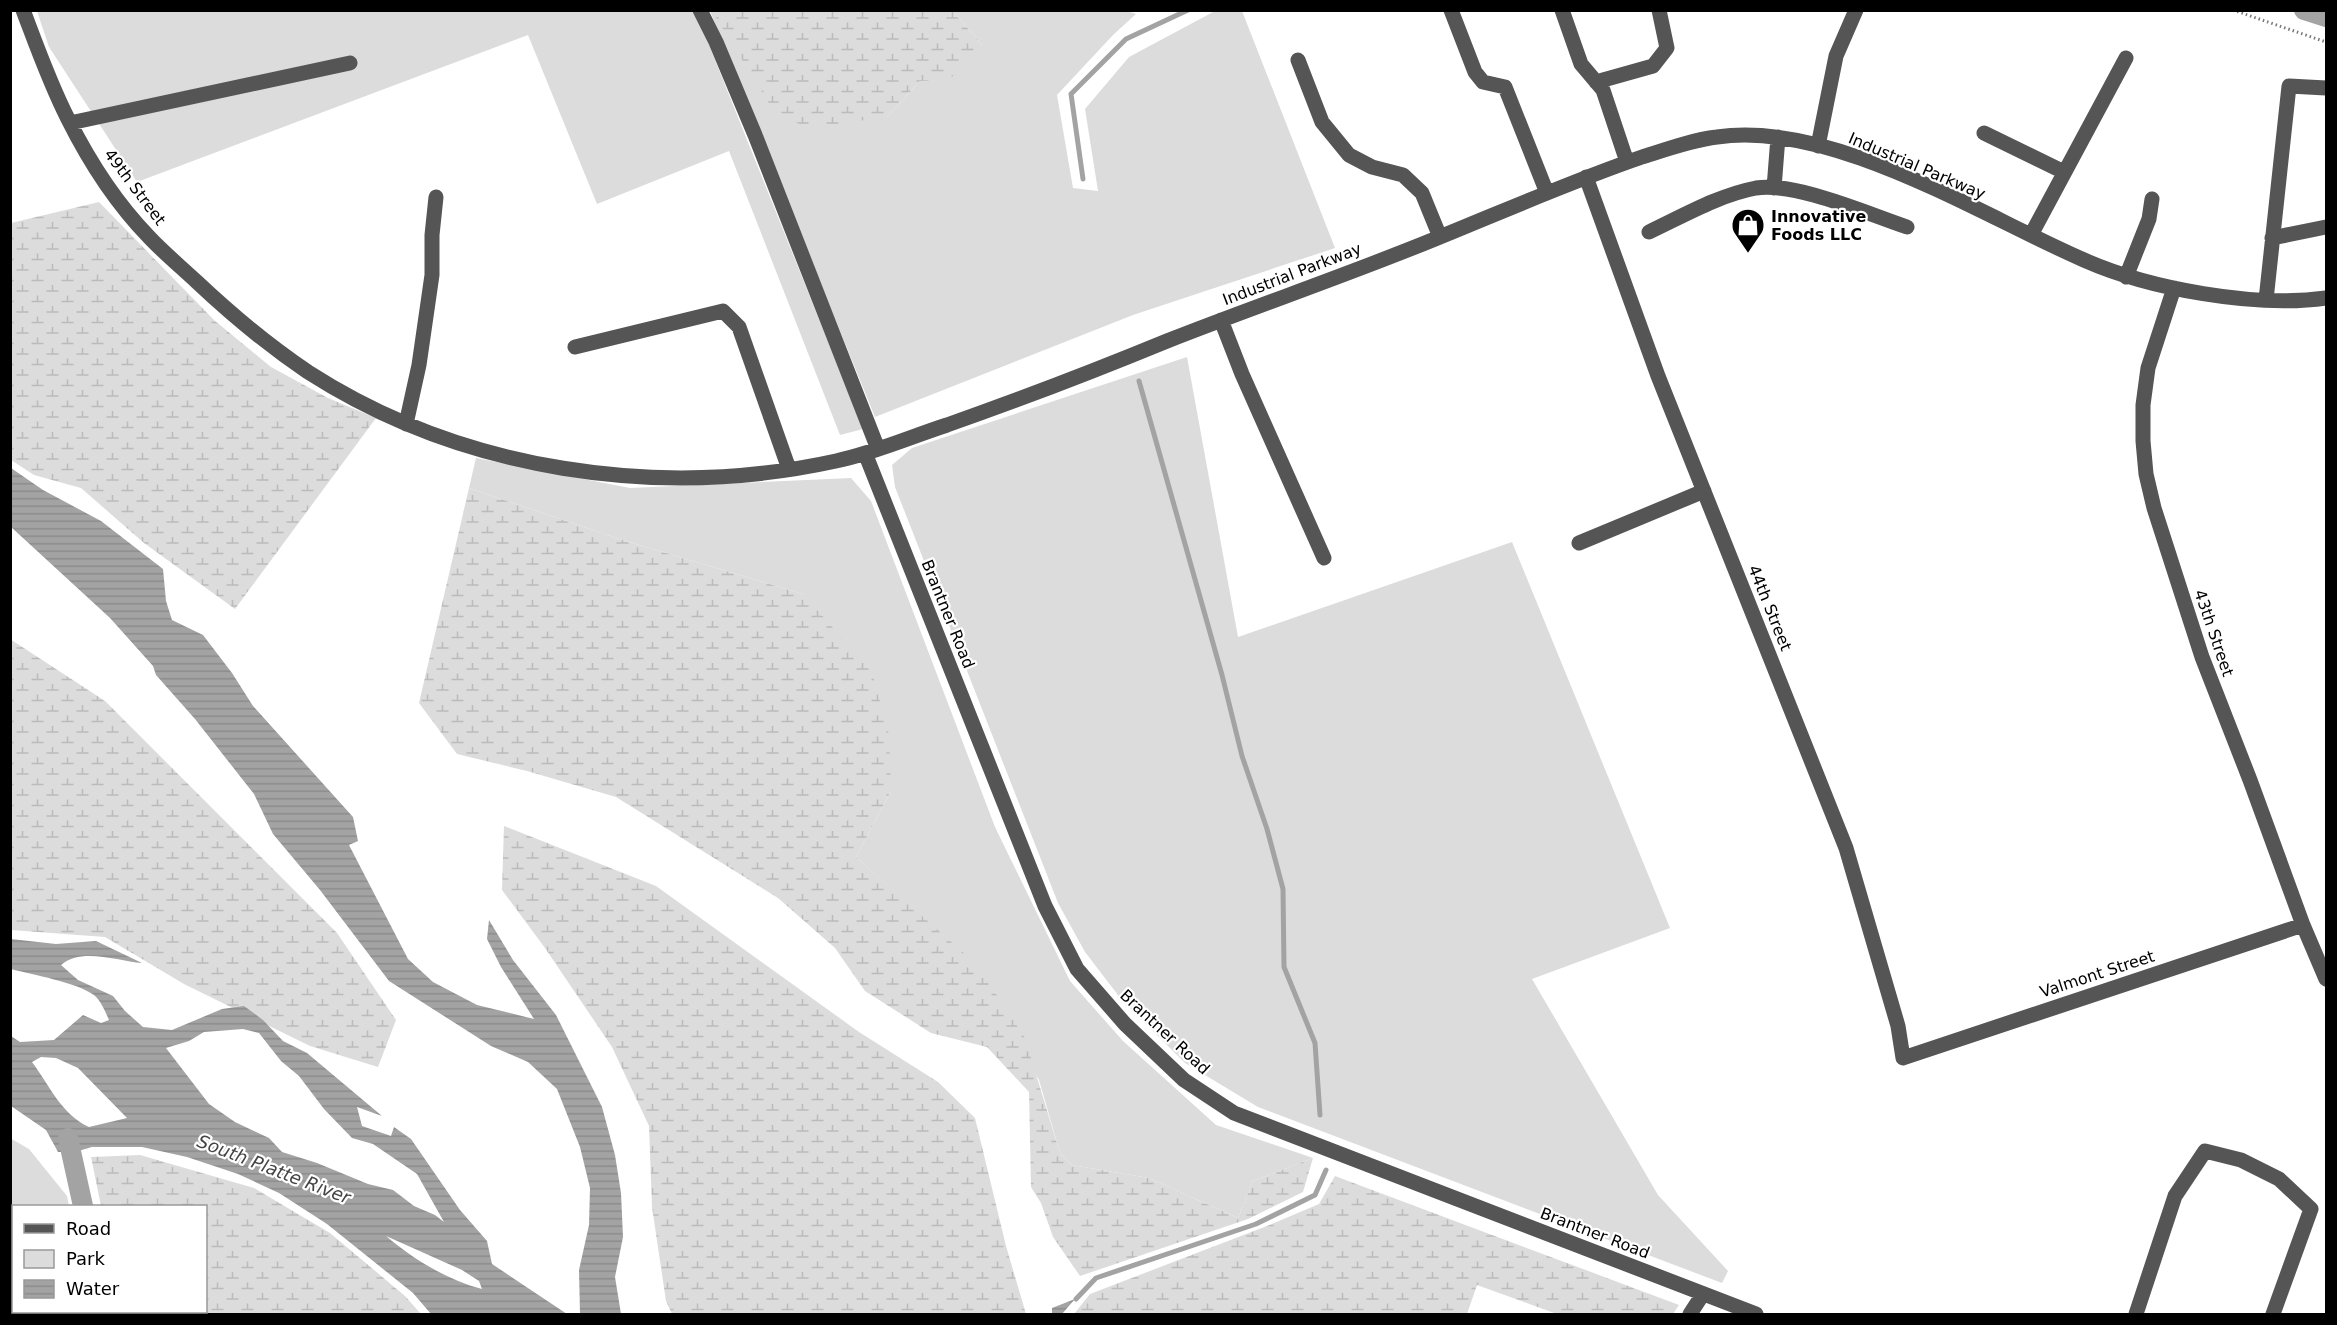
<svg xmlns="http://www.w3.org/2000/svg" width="2337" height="1325" font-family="'DejaVu Sans',sans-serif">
  <defs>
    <pattern id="wetland-marsh" width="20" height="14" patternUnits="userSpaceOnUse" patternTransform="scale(1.5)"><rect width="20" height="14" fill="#dcdcdc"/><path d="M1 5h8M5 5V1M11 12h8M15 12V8" fill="none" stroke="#bbb"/></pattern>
    <pattern id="water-rules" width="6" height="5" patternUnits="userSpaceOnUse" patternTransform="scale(1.5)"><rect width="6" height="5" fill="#a3a3a3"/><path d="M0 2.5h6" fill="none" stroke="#8b8b8b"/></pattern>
  </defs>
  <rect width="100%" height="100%" fill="#fff"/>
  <path fill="#dcdcdc" d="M37,11H693L707,40L863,429L840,435L729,151L597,204L528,35L137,182L49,47Z
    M710,11L887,117L920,81L982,45L953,11H1127L1136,14L1113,35L1057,95L1073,188L1098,191L1085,109L1129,57L1215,11H1242L1335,248L1133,315L875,417Z
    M1187,357L1238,637L1512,542L1670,928L1532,979L1658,1195L1728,1271L1722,1283L1258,1107L1185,1063L1121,999L1085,952L1058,903L895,487L892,465L912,448Z
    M476,458L630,488L851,478L871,501L995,827L1070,981L1123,1041L1216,1125L1313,1158L1253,1181L1238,1218L1149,1178L1072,1165L1060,1153L1039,1080L977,966L856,857L891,791L803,594L616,538L469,488Z
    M10,1138L29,1149L67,1196L69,1206H14V1312H88L89,1314H11Z"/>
  <path fill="url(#wetland-marsh)" d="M712,11H953L982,45L949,80L920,81L887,117L808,128L775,113Z
    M99,202L214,320L271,367L328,398L376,418L235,609L144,543L81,488L34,475L11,460V223Z
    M469,488L616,538L803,594L872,672L889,735L891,791L856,857L977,965L1025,1038L1060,1153L1072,1165L1149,1178L1238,1218L1253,1181L1313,1158L1303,1192L1248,1219L1080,1276L1053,1237L1041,1203L1031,1187L1029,1092L987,1047L931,1033L865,991L835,948L778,898L616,797L527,771L457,754L419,703Z
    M10,639L105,701L337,933L396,1020L378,1067L310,1046L184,984L105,937L11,930Z
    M504,826L656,886L859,1032L938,1082L975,1118L1006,1246L1026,1314H672L666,1301L652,1207L649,1126L612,1047L545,948L502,890Z
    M140,1155L254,1188L330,1233L405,1296L421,1314H127L126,1312H206V1206H101L91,1157Z
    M1335,1176L1679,1305L1673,1314H1557L1477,1285L1467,1314H1074L1090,1294L1267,1226L1319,1204Z"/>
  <path fill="url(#water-rules)" fill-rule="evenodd" d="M11,468L43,490L101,521L163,569L166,601L172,620L203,635L232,673L253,706L353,817L358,841L349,845L408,959L433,982L477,1005L534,1019L501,967L487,939L489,920L513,960L556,1015L602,1107L615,1155L621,1193L623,1237L615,1277L621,1314H580L579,1270L589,1225L590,1188L580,1147L557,1089L528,1062L491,1046L389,981L320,890L273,834L254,794L195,719L156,675L153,666L110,618L11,527Z
    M11,939L56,944L96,941L142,963C118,961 81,947 61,965L78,980L113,996L125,1011L143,1027L172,1030L222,1009L244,1006L263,1020L283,1041L307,1053L382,1116L357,1107L362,1126L391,1136L394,1127L411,1139L460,1210L487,1241L492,1264L567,1314H431L413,1293L327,1224L279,1193L238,1174L187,1157L142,1147H92L75,1152H58L46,1130L11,1106V1036L20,1042L54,1040L83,1015L101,1023L109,1020C105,1011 101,1001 94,995C76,982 33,975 11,969ZM243,1029L259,1033L281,1061L299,1076L324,1109L352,1138L373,1144L417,1174L444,1222L435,1215L414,1206L393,1190L368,1184L317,1163L282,1152L269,1138L235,1122L209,1104L166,1048L189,1041L204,1032ZM41,1057L56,1058L78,1068L127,1118L89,1127C61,1114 50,1086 32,1062ZM386,1236L462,1270L479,1281L482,1289C447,1280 413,1259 386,1236Z
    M1075,1299L1062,1314H1052V1308Z"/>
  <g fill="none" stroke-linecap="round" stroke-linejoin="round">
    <path stroke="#a3a3a3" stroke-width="5" d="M1083,179L1071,94L1126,39L1188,10
      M1139,381L1222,675L1242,756L1267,829L1283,889L1284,967L1315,1043L1320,1115
      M1076,1299L1096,1278L1256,1224L1315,1195L1326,1170"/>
    <path stroke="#a3a3a3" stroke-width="20" d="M2304,10L2326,17
      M68,1138L83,1206
      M105,1312L106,1314"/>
    <path stroke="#777" stroke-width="3" stroke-dasharray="1.5 3" stroke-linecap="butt" d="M2233,10L2326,42"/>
    <path stroke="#555" stroke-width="15" d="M23,10C37,47 50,84 68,119C89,161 117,204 149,237C164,253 181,267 197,282C232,315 268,345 308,372C462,471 658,500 836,461C874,453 910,437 947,425C1021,399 1094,371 1167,341C1256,306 1347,275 1435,239C1504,211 1572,181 1642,157C1667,149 1692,140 1717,137C1832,120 1980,215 2084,260C2150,289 2255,308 2326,298
      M700,10L716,42L755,135L878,449
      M1451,10L1475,72L1483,82L1505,87L1547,193
      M1562,10L1581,64L1603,90L1627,162
      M1298,60L1322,122L1349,155L1372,167L1403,175L1422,193L1440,237
      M1596,82L1653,66L1667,48L1659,10
      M70,123L350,63
      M1984,133L2064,172
      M1818,146L1836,56L1856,10
      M1586,177L1658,376L1846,848L1898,1026L1903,1058L2303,925
      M1774,188L1778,137
      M1649,232C1683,216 1719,195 1756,188C1796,182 1868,214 1907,227
      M2031,235L2126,58
      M2272,238L2326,227
      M2126,277L2149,219L2152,199
      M2174,288L2148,368L2143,405V441L2146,474L2154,508L2202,657L2250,780L2303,925L2326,979
      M2266,300L2289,86L2326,88
      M1221,320L1242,374L1324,558
      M575,347L723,311L739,327L789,469
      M406,424L419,365L432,275V235L436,197
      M865,453L1045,906L1077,969L1125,1024L1184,1080L1234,1113L1756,1314
      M1579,543L1704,491
      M10,1250L14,1257
      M37,1312L39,1314
      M1690,1314L1703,1294
      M2136,1314L2175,1196L2205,1151L2241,1160L2279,1179L2311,1209L2273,1314"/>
  </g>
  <defs>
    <g id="shop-pin" transform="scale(1.725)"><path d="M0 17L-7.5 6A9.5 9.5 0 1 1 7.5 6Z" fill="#000" stroke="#fff"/><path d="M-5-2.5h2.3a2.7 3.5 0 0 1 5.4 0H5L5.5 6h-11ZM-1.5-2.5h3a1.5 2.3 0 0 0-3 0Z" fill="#fff"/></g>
  </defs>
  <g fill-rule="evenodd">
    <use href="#shop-pin" x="1748" y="225"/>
  </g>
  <g text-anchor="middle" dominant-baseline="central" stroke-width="4.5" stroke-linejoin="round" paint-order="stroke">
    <g font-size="16" fill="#000" stroke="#fff">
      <text transform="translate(1917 166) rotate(23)">Industrial Parkway</text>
      <text transform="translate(135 187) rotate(53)">49th Street</text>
      <text transform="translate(1292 274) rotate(-21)">Industrial Parkway</text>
      <text transform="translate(1770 608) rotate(68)">44th Street</text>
      <text transform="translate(948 614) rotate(68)">Brantner Road</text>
      <text transform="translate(2214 633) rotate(71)">43th Street</text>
      <text transform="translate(2097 974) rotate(-18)">Valmont Street</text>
      <text transform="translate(1165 1032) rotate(43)">Brantner Road</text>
      <text transform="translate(1595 1233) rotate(21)">Brantner Road</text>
    </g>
    <g font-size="16" font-weight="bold" fill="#000" stroke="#fff" text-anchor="start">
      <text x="1771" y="216">Innovative<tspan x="1771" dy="18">Foods LLC</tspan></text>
    </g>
    <g font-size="18" font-style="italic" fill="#444" stroke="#fff">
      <text transform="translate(274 1169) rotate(21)">South Platte River</text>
    </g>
  </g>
  <rect width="2337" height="1325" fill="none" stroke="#000000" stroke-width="24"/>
  <rect x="12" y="1205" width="195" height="108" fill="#ffffff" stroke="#999999" stroke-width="1.5"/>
  <rect x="24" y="1224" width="30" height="9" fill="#555555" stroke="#999999" stroke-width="1.5"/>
  <text x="66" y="1235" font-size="18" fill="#000000">Road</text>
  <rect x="24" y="1250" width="30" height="18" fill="#dcdcdc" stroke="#999999" stroke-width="1.5"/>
  <text x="66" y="1265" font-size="18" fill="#000000">Park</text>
  <rect x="24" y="1280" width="30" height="18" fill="url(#water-rules)" stroke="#999999" stroke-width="1.5"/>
  <text x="66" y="1295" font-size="18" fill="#000000">Water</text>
</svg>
